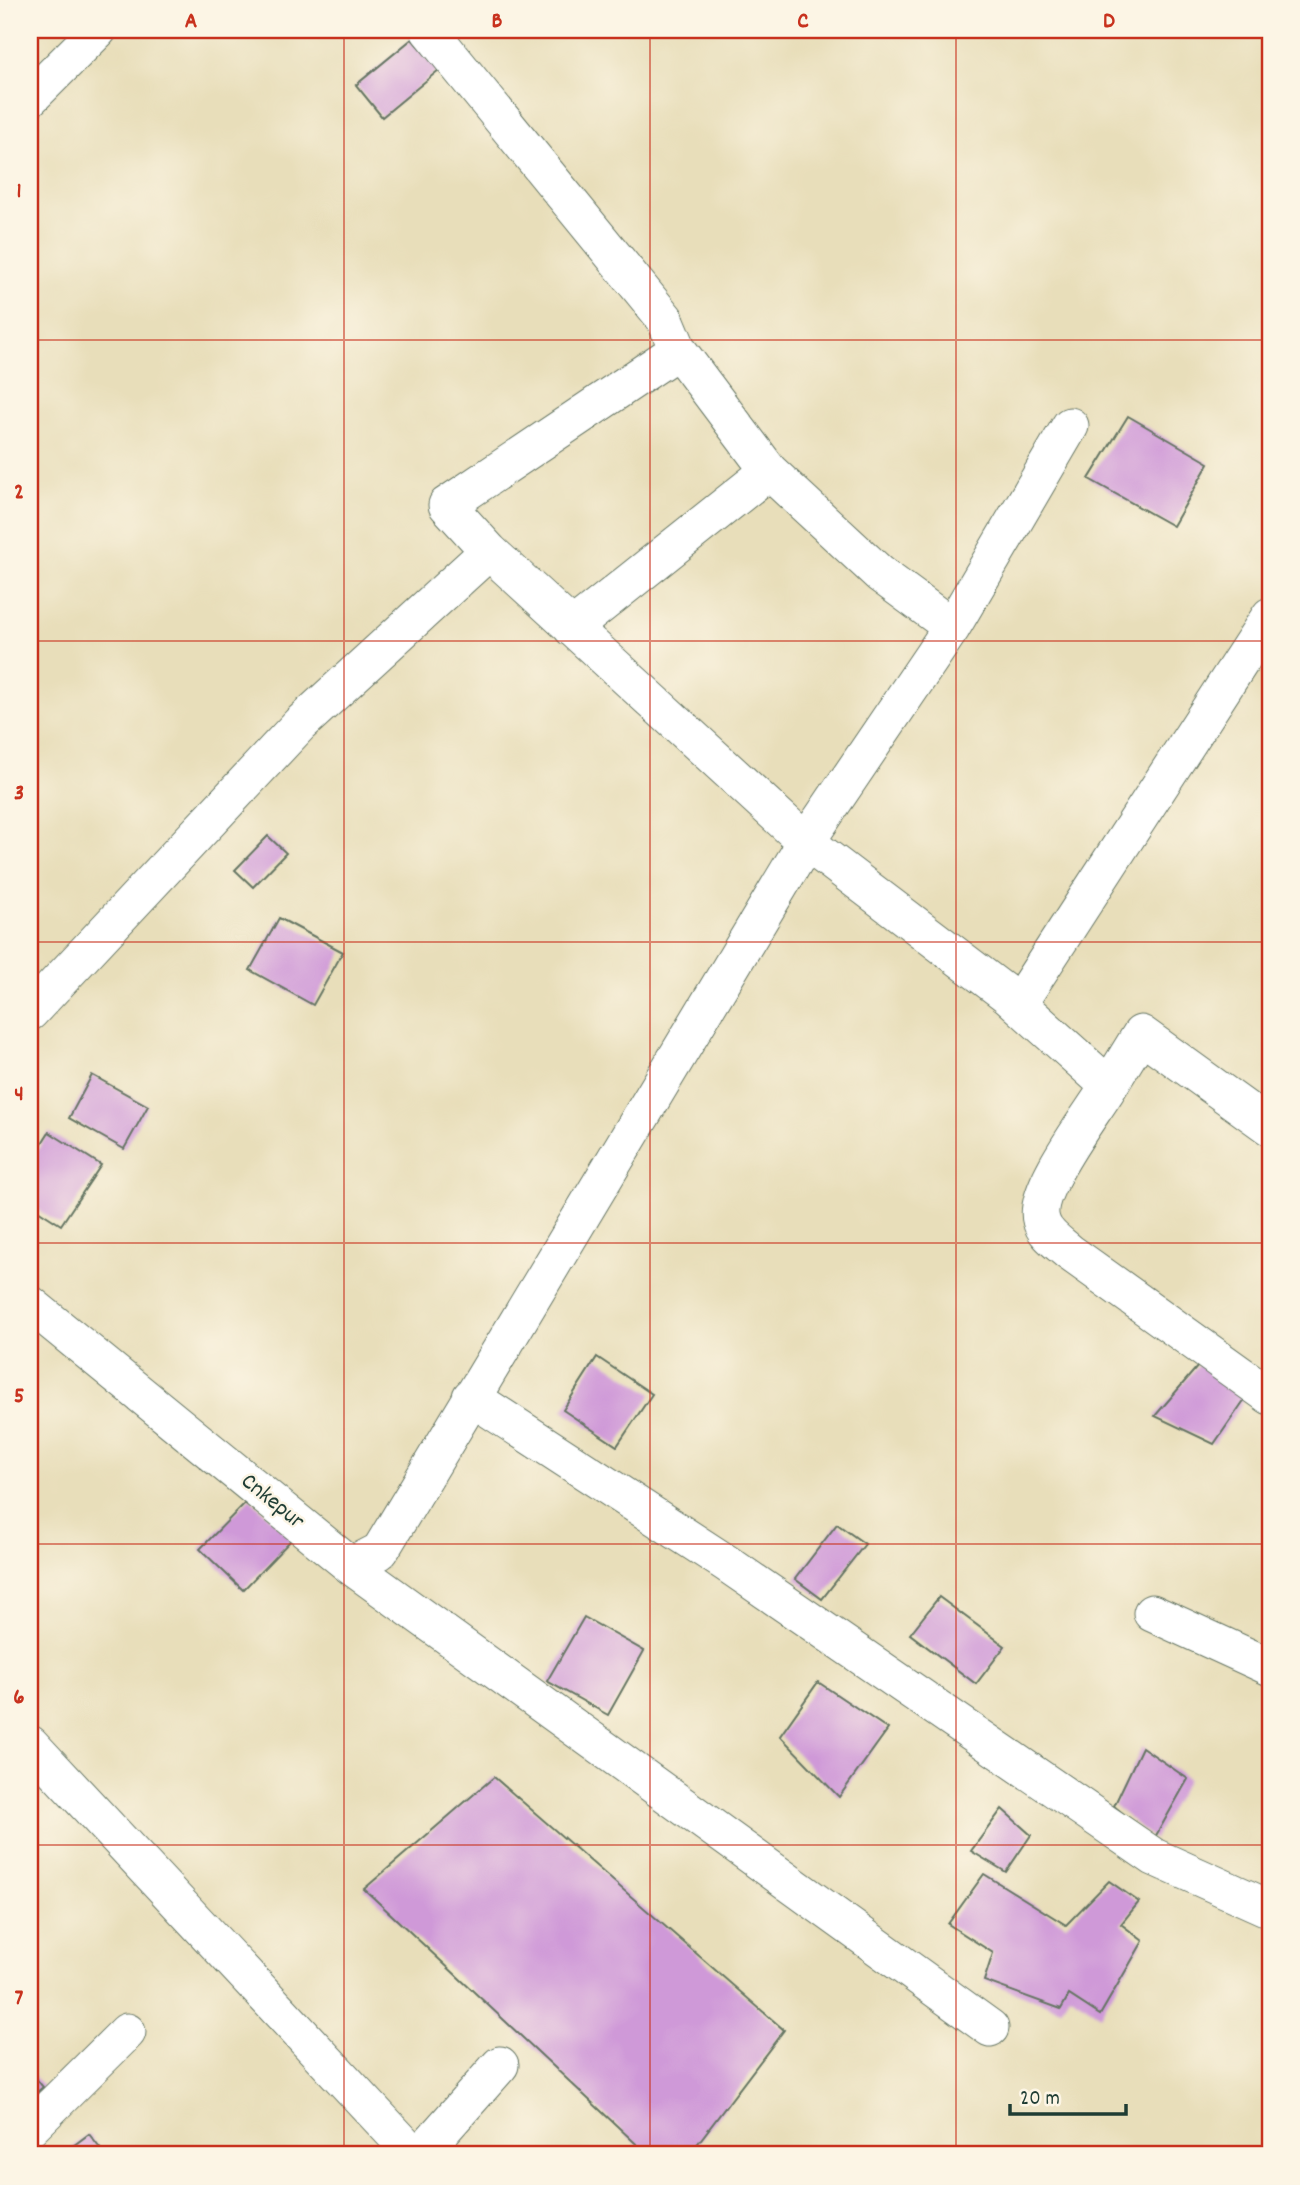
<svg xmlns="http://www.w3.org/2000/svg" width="1300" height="2185" font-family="Dekko,sans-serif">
  <rect width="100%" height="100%" fill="#fcf5e5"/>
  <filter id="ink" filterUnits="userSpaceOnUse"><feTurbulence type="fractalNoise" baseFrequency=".0143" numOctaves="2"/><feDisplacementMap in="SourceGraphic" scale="14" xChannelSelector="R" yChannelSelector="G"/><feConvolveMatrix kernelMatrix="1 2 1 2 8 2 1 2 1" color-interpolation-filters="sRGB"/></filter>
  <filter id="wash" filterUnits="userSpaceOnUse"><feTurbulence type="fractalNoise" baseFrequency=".00686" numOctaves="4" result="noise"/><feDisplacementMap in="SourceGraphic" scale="28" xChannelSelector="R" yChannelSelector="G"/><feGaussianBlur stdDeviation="1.57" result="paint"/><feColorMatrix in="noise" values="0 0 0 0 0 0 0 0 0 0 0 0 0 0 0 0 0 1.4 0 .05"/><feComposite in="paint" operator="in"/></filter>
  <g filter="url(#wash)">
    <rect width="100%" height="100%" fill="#e8deba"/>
    <g id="blocks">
      <path fill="#cf99d8" d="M412,39L439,70L382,117L356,85Z
        M1128,416L1209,463L1173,526L1089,479Z
        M268,836L286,853L253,887L235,870Z
        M279,918L343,952L313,1005L250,970Z
        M92,1075L148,1106L124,1149L69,1118Z
        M49,1132L101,1165L61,1225L30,1205V1162Z
        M597,1357L652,1394L617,1446L563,1410Z
        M1204,1359L1245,1399L1214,1444L1155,1416Z
        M250,1498L292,1539L243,1590L200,1549Z
        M837,1524L865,1544L822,1599L795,1579Z
        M939,1597L1005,1646L976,1684L910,1634Z
        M584,1617L644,1651L608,1715L547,1681Z
        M818,1682L888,1729L839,1797L780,1736Z
        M1142,1747L1188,1779L1154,1839L1114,1806Z
        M494,1777L784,2030L689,2155H648L364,1889Z
        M1002,1809L1031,1835L1006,1872L971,1851Z
        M984,1874L1066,1925L1109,1881L1139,1902L1121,1924L1143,1941L1100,2015L1069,1995L1061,2009L984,1981L993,1953L948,1924Z
        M30,2071L43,2087L30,2098Z
        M89,2134L105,2155H61Z"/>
    </g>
  </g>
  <g filter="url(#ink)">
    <use href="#blocks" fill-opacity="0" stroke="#657563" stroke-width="2"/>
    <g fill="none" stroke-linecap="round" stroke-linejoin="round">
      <g stroke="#657563" stroke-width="39">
        <path id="minor" d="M30,98L98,30
          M489,551L447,505L678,350
          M952,627L1070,426
          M572,628L769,471
          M1018,1004L1270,616
          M30,1012L300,724L489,551L806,842L1009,996L1109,1086C1093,1113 1032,1190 1041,1220C1044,1234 1059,1243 1069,1252L1270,1396
          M1109,1086L1141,1034L1270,1127
          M30,1304L351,1566L380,1551L806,842L952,627L880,574L769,471L678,350L665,319L429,30
          M471,1397L726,1563L1154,1857L1270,1909
          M351,1566L990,2028
          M1152,1613L1270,1667
          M30,1744L414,2155
          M30,2128L127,2032
          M420,2155L500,2065"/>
      </g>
      <use href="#minor" stroke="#fff" stroke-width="37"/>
    </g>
  </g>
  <path fill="none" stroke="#c8321e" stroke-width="2" stroke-opacity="0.55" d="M344,30V2155M650,30V2155M956,30V2155M30,340H1270M30,641H1270M30,942H1270M30,1243H1270M30,1544H1270M30,1845H1270"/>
  <g text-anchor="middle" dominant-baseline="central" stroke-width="5" stroke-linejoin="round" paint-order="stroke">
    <g font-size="24" fill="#1f3d34" stroke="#fcf5e5">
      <text transform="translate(272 1502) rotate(39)">Cnkepur</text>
    </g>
  </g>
  <rect width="1300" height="2185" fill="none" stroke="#fcf5e5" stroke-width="77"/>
  <path d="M1010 2104v10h116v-10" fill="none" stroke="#1f3d34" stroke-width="3.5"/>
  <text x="1020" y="2104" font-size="21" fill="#1f3d34" stroke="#fcf5e5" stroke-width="5" paint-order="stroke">20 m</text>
  <rect x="38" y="38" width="1224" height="2108" fill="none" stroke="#c8321e" stroke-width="2.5"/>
  <g font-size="23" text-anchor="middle" font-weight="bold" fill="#c8321e">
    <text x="191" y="27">A</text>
    <text x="497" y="27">B</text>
    <text x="803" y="27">C</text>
    <text x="1109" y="27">D</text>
    <text x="19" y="197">1</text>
    <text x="19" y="498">2</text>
    <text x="19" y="799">3</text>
    <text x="19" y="1100">4</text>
    <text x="19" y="1402">5</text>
    <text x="19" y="1703">6</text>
    <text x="19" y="2004">7</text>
  </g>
</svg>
